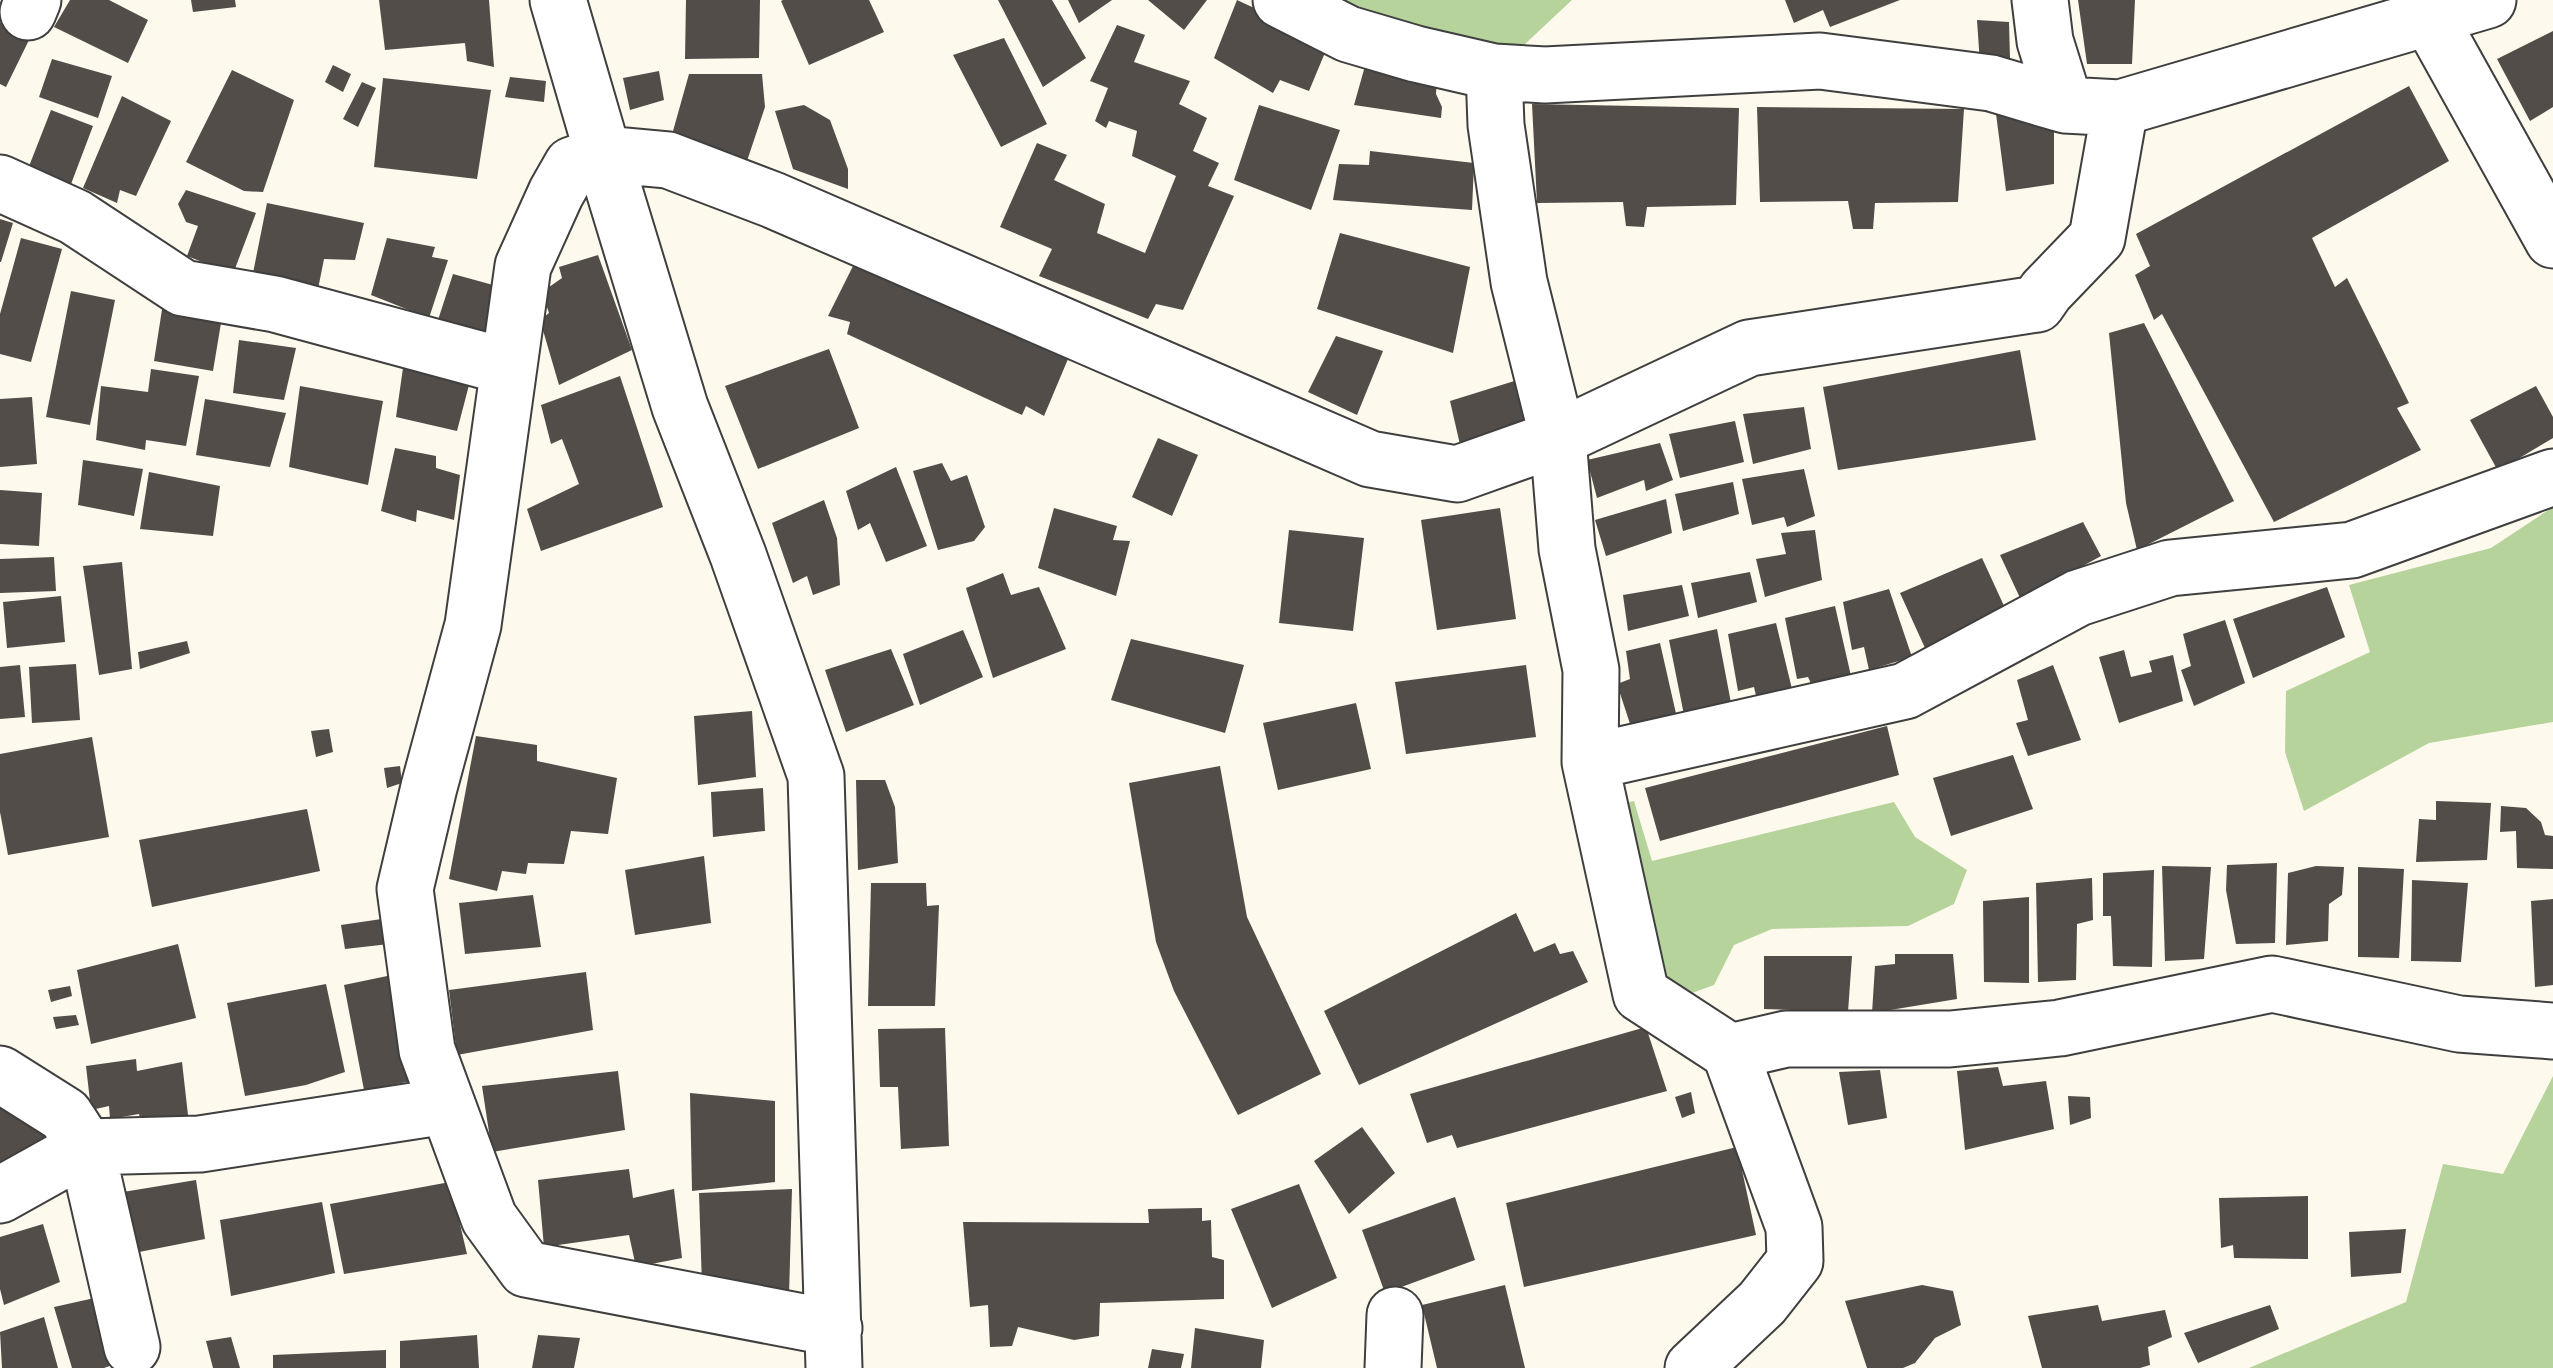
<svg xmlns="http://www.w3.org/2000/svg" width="2553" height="1368" font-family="'Playfair Display',serif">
  <rect width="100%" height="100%" fill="#fdf9ec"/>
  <path fill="#b6d39b" d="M1337,0H1572L1525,44H1471L1407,31Z
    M2553,507V722L2429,743L2304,811L2285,752L2286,691L2370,652L2349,585L2491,548Z
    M1634,801L1652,861L1894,802L1915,837L1967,870L1954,904L1908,926L1772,929L1734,945L1714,985L1692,993L1653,979L1613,806Z
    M2553,1076V1368H2249L2406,1302L2443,1164L2503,1174Z"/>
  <path fill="#534d49" d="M70,0H109L148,20L128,63L54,27Z
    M191,0H235L236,7L193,12Z
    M379,0H489L494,67L467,61L465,43L385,50Z
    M686,0H760L759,58L685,59Z
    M783,0H869L884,32L809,65L781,1Z
    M998,0H1052L1086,58L1043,87Z
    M1068,0H1112L1079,23Z
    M1148,0H1207L1184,30Z
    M1237,0L1329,43L1309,91L1280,80L1273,93L1214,58Z
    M1785,0H1900L1830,27L1823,10L1794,23Z
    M2078,0H2135L2132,64H2087Z
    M1977,20L2009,22L2010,58L1980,64Z
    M0,22L29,40L6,87L0,84Z
    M1117,25L1145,35L1134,62L1190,81L1179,104L1207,118L1193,151L1219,163L1208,186L1234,196L1183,310L1156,304L1148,319L1039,276L1052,249L1000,227L1037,143L1067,155L1054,180L1105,204L1097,233L1145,253L1176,176L1132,156L1137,131L1109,121L1106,128L1095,121L1108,88L1090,81Z
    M2553,31V107L2530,121L2497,59Z
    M1004,38L1047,124L1001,147L953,55Z
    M52,59L112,76L98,118L39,97Z
    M333,65L351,74L343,92L325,82Z
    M1365,66L1437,77L1436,94L1442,107L1441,118L1354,105Z
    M232,70L294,100L263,192L244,191L186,162Z
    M659,71L664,100L630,110L623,78Z
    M689,74H762L765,107L747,161L673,131Z
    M510,77L546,81L544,102L505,97Z
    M383,78L491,90L477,179L374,167Z
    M362,82L376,88L358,127L343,119Z
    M2409,86L2449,161L2312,238L2335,287L2347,278L2409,403L2397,408L2421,450L2274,522L2162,314L2154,320L2135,275L2150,266L2136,234Z
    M122,96L171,121L136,196L120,190L117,203L83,188Z
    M1532,104L1739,108L1736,205L1647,207L1644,227L1626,226L1623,202L1537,203Z
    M804,105L830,120L848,169V189L793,169L775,111Z
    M1259,105L1340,130L1311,210L1234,180Z
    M1995,106L2054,119V184L2006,191Z
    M1757,107L1964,109L1958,202L1875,203L1873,229H1853L1848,201L1760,202Z
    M51,110L93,126L68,192L26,174Z
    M1370,151L1474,163L1472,210L1333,200L1339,164L1369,165Z
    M186,190L256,213L233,274L187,256L198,226L186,222L178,204Z
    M267,203L364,223L355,260L324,259L318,289L253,273Z
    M0,219L13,223L1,262H0Z
    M1340,233L1470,267L1453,353L1317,309Z
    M21,238L62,249L31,362L0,354V314Z
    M387,238L435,247L432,257L448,260L429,318L371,295Z
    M598,255L632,350L559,385L540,320L549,313L542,292L562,278L559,267Z
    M853,266L1068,359L1044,416L1026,406L1022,415L847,334L850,322L828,316Z
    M453,274L504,288L484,342L436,326Z
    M71,291L115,300L90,425L46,417Z
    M163,303L222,317L213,371L154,361Z
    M2144,323L2234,501L2137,550L2126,503L2109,333Z
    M1336,336L1383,351L1357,415L1308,392Z
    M239,340L296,348L284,400L233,393Z
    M829,349L859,428L758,469L725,386Z
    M2020,350L2036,440L1838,470L1823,387Z
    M403,368L469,385L457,431L396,417Z
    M151,369L199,376L186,446L146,440L145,450L96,440L101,386L148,392Z
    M620,376L663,507L541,551L527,509L579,484L562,439L551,444L541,405Z
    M1524,378L1538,417L1461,449L1450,401Z
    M300,386L383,401L368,485L289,467Z
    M2536,386L2553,417V438L2498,471L2470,420Z
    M32,397L37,464L0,467V399Z
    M205,399L286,413L270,467L196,455Z
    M1804,407L1811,449L1753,464L1743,414Z
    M1735,421L1744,462L1680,478L1669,434Z
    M1158,438L1198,455L1172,516L1132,497Z
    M1660,443L1673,480L1646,491L1644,480L1597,498L1587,460Z
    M395,448L436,456V468L460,475L454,520L417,510L416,522L381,511Z
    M83,460L143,469L134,516L78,505Z
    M942,463L951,481L967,475L985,527L974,541L938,550L913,471Z
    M896,467L927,546L886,562L870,523L858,530L846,491Z
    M1804,469L1815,516L1787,527L1784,517L1752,525L1742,479Z
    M149,472L220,486L213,536L140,529Z
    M1733,482L1739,514L1683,531L1675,494Z
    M0,490L42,493L39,546L0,544Z
    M1666,499L1672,533L1606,556L1595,520Z
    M824,500L837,538L840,585L813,595L807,576L793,583L772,523Z
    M1054,508L1117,526L1113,540L1130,541L1116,596L1038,568Z
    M1500,508L1516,619L1437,630L1421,520Z
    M2083,522L2101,556L2021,600L2000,555Z
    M1289,530L1364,538L1353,631L1279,623Z
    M1815,530L1822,580L1765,597L1756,559L1786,554L1781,533Z
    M54,557L56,591L0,593V559Z
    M1982,558L2005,608L1925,648L1900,593Z
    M122,562L132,669L99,675L83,566Z
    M1750,572L1757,602L1698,618L1691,583Z
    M1003,573L1011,595L1039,587L1066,649L993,678L966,588Z
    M1682,585L1689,616L1628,631L1623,595Z
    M2327,587L2345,637L2253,678L2233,619Z
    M1889,589L1912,657L1869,670L1864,647L1852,650L1843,602Z
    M61,596L65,642L7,648L3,602Z
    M1835,606L1851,676L1814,690L1808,677L1797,679L1785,618Z
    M2225,620L2245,683L2194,706L2181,670L2191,666L2183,634Z
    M1776,623L1792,689L1757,700L1754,687L1738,691L1728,634Z
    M1717,629L1731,703L1684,715L1669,640Z
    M963,630L983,677L920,705L903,654Z
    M1131,639L1244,665L1225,733L1111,700Z
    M187,641L190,653L140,669L138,652Z
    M1660,643L1677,718L1633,733L1617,684L1630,679L1626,651Z
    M891,649L914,705L846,732L825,670Z
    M2124,650L2131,677L2152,672L2149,661L2173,655L2183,701L2119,723L2099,657Z
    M76,664L80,720L32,723L29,667Z
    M20,665L25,717L0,719V667Z
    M1526,665L1536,737L1406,754L1395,682Z
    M2053,665L2081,740L2028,756L2016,723L2028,720L2017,680Z
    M1356,703L1371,769L1278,790L1263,723Z
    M752,711L756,777L698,785L694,716Z
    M1887,726L1899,775L1660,841L1645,788Z
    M329,729L333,752L316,757L311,731Z
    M476,736L537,745V761L617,778L608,834L571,831L564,864L528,863L526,874L502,871L497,891L449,879Z
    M92,737L109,837L8,855L0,812V754Z
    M2013,755L2033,809L1951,836L1933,778Z
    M400,766L402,783L387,788L384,768Z
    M1220,766L1247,917L1321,1074L1238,1115L1174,991L1156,942L1129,783Z
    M856,780H885L895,807L898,863L858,870Z
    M763,788L765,831L713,837L711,792Z
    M2436,801L2491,803L2487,860L2416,862L2419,819L2436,820Z
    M2501,806L2526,808L2541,822L2545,835L2553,836V869L2517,868L2516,831L2500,832Z
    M307,809L320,871L152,907L139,840Z
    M704,856L711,923L635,935L625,870Z
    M2277,863L2275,943L2236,944L2226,890L2227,865Z
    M2162,866L2211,867L2204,959L2165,961Z
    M2316,866L2344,867L2342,895L2329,904L2328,941L2286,945L2288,873Z
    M2358,867L2404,869L2399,958L2358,957Z
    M2154,870L2152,967L2113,966L2111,916H2103V873Z
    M2092,878L2093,920L2077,924L2076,980L2038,982L2036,883Z
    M2412,880L2468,883L2461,962L2411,961Z
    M871,883H926L927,906L939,905L935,1006H868Z
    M533,895L541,947L465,954L459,903Z
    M2029,897V983L1984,982L1983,901Z
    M2553,899V985L2535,987L2531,901Z
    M1516,913L1534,952L1555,943L1560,954L1573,951L1588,982L1359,1085L1324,1011Z
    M395,917L398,943L345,949L341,925Z
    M178,944L196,1018L91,1044L77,970Z
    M1895,954H1953L1957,999L1872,1013L1875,966L1895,964Z
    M1764,956H1852L1848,1012L1764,1009Z
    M586,972L593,1030L457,1055L449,990Z
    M392,975L418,1080L364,1090L344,985Z
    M326,984L345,1072L306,1085L245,1096L227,1003Z
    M70,986L72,996L51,1002L48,990Z
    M76,1015L79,1025L56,1029L53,1017Z
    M1646,1027L1667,1091L1457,1148L1452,1135L1427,1143L1410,1094Z
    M945,1028L949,1146L901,1149L898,1087H880L878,1029Z
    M136,1059L137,1071L182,1062L188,1115L142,1125L139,1114L110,1119L109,1106L91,1110L86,1066Z
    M1998,1067L2003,1086L2046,1081L2054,1129L1965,1150L1957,1071Z
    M1880,1070L1887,1118L1848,1125L1839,1072Z
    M618,1071L625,1130L492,1152L482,1086Z
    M1691,1092L1695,1113L1682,1118L1675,1097Z
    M690,1093L775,1101V1182L692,1191Z
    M2068,1096L2090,1097L2091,1118L2070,1125Z
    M0,1102L58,1133L0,1176Z
    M1362,1127L1395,1173L1349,1214L1314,1161Z
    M1737,1147L1756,1235L1524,1287L1506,1203Z
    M629,1169L633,1198L674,1189L682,1258L636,1267L629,1235L544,1247L538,1180Z
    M196,1180L205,1239L134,1253L123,1192Z
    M450,1182L467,1254L344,1274L330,1204Z
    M1299,1184L1337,1278L1272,1308L1231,1209Z
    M792,1189L789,1296L702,1286L699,1193Z
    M2308,1196V1259L2234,1258L2233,1245L2221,1248L2219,1198Z
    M1455,1197L1475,1260L1385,1293L1362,1230Z
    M322,1202L335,1273L231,1296L220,1220Z
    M1202,1208V1221L1211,1220L1212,1257L1224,1260V1299L1100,1303L1099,1336L1074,1340L1018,1327L1012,1346L990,1347L988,1305L970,1307L963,1222L1149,1223L1148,1209Z
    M43,1224L60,1282L4,1305L0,1289V1237Z
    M2406,1229L2401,1273L2351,1277L2349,1232Z
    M1505,1285L1525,1368H1437L1422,1305Z
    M1922,1285L1953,1291L1961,1325L1935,1338L1915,1363L1903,1368H1867L1845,1301Z
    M108,1295L124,1361L104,1368H72L54,1307Z
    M2098,1305L2102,1321L2165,1310L2172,1337L2148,1347L2150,1365L2140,1368H2042L2028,1316Z
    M2270,1305L2279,1329L2198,1363L2184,1333Z
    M44,1317L58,1368H2L0,1332Z
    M1195,1328L1264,1340L1261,1368H1191Z
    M477,1335L479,1368H400V1341Z
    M538,1335L580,1338L574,1368H532Z
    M231,1337L240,1368H213L206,1341Z
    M1152,1349L1184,1354L1181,1368H1148Z
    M386,1350V1368H273V1355Z"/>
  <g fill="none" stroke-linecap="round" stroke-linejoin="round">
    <g stroke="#3f3f3f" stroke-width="59">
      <path id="minor" d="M558,0L603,154L680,407L738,555L816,776L834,1368
        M1281,0L1348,34L1416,54L1494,72L1545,75L1820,61L1991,83L2065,105L2120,108L2488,0
        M2040,0L2045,41L2065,105
        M28,12L33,0
        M2429,17L2553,240
        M1494,72L1496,125L1519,282L1558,438L1567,549L1591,670L1590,762L1641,994L1730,1052L1794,1227L1795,1261L1762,1303L1693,1368
        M0,183L75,217L183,288L275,304L508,367
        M1590,762L1905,691L2078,598L2170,568L2352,550L2553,477
        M1730,1052L1786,1039H1950L2060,1028L2272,984L2459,1024L2553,1031
        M0,1074L65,1115L86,1147L132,1347
        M0,1195L86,1147L200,1144L446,1106
        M834,1328L526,1269L489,1218L427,1050L405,889L429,787L473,625L523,266L556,193L572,165L603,154L668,160L773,200L1370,459L1457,474L1558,438L1749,348L2037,304L2046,291L2097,238L2120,108
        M1393,1368L1395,1315"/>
    </g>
    <use href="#minor" stroke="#fff" stroke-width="55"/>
  </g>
</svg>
